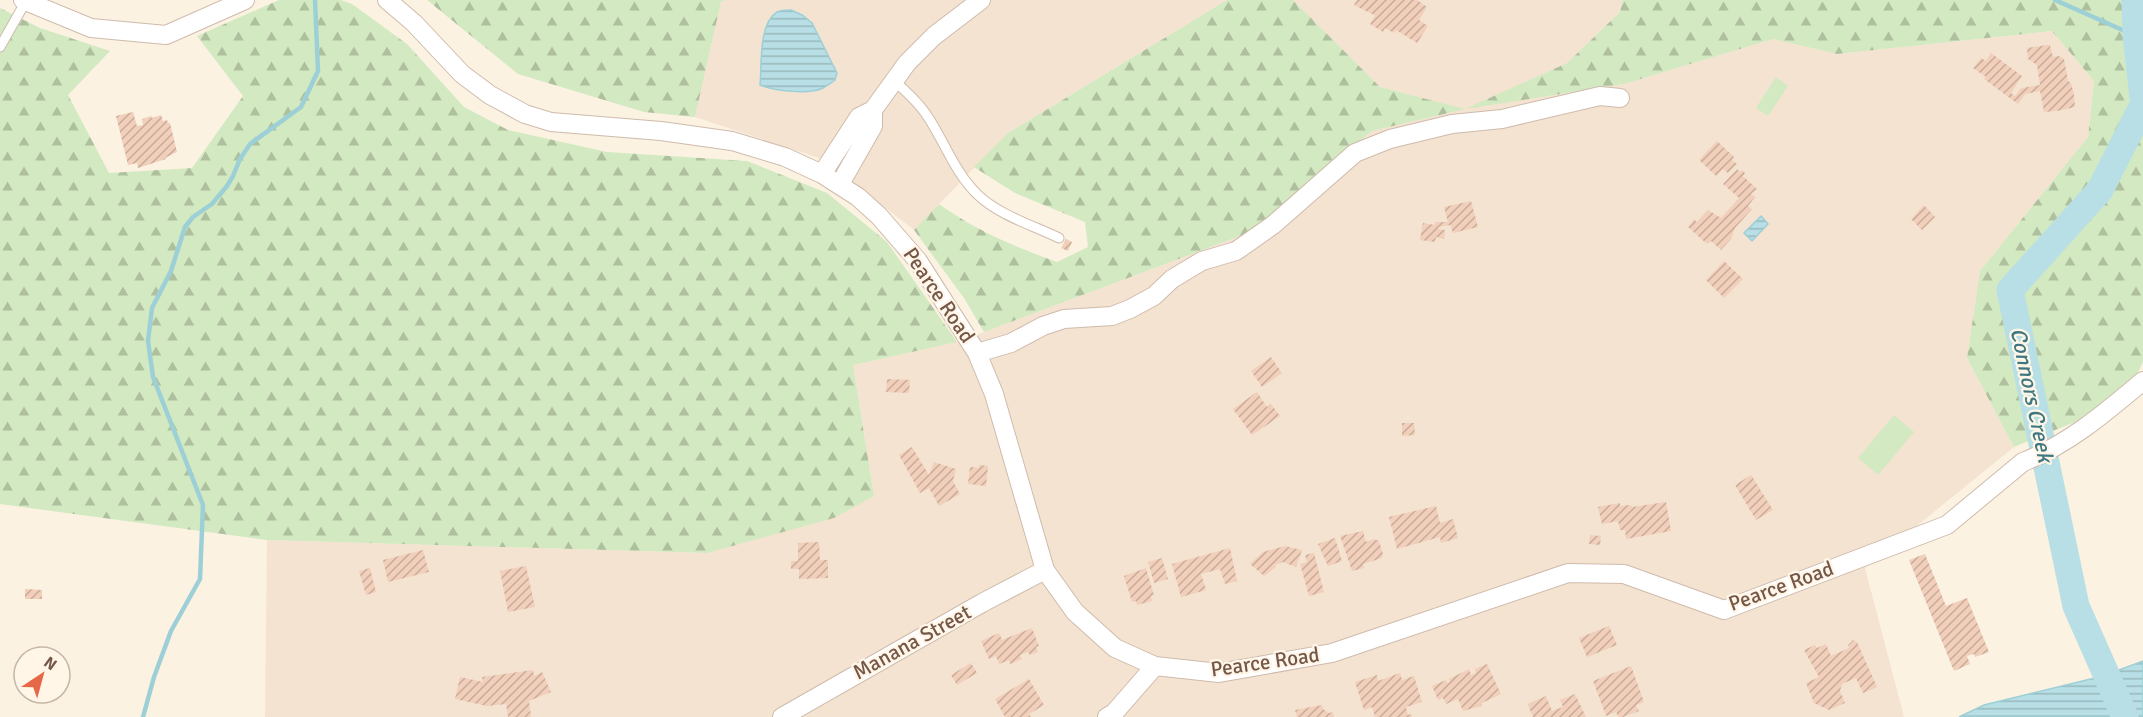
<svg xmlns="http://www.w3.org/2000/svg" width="2143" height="717" font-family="Signika,sans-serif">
  <defs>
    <pattern id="forest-firs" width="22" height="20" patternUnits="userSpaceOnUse" patternTransform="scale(1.5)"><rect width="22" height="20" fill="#d2e9c1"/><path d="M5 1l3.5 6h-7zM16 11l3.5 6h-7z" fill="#afc09f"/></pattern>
    <pattern id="water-rules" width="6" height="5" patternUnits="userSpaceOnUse" patternTransform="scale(1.5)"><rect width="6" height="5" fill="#b7dfe5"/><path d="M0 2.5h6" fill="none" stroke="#99b8bc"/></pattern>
    <pattern id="building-hatch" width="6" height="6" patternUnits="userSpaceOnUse" patternTransform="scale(1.5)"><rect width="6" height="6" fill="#f1cfba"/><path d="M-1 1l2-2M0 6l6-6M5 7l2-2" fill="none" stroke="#c8ab99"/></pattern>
  </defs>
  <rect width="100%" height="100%" fill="#fcf2e2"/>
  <path fill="#f4e3d1" d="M726,0H1227L1008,133L914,230L822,159L695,117L721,2Z
    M1293,0H1623L1620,12L1567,63L1468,108L1624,84L1773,39L1837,54L2052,31L2094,81L2088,137L1980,271L1967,358L2014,447L1865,568L1904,717H265L267,540L707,553L874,496L853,365L957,342L1248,233L1372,131L1463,109L1380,87Z"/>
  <path fill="url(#forest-firs)" d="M279,0H341L352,4L407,44L464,107L508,130L607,152L747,161L827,193L887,242L957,342L853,365L874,496L834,518L707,553L267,540L0,504V8L40,28L110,51L68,95L109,173L192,168L243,96L197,36Z
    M427,0H726L721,2L695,117L644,112L518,74Z
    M1227,0H1293L1380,87L1465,109L1567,63L1620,12L1623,0H2143V362L2133,383L2075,422L2014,447L1967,358L1980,271L2088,137L2094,81L2052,31L1837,54L1773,39L1624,84L1465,109L1372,131L1248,233L984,332L964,298L914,230L939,204C975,230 1015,247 1057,262L1088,247L1085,222L1015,193L974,167L1008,133Z"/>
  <path fill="#d2e9c1" d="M1776,77L1788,86L1768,116L1756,108Z
    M1894,415L1914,432L1878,475L1858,458Z"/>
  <path fill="url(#water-rules)" stroke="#9dcfd7" stroke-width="1.5" d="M791,10L802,15L812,23L837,73L835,80C831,83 827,86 823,88C809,95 774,91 760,85C762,66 758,24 777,12C781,10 786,10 791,10Z
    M1761,216L1768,224L1752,241L1744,233Z
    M2143,661V717H1959L1984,705L2103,676Z"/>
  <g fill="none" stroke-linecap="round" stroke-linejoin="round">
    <path stroke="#9dcfd7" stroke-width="4.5" d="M2055,0L2136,36
      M143,717L154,677L171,631L200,579L203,505L153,377L148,341L152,308L171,271L185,227L193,217L212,204L227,186L233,176L240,159L250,144L301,107L318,71L315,0"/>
    <path stroke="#b7dfe5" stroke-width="27" d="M2135,0L2136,36L2143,97
      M2125,717L2076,606L2010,290L2100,190L2143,105"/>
  </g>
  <path fill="url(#building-hatch)" d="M1357,0H1417L1427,7L1419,20L1428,26L1417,43L1396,30L1394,33L1385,28L1383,32L1370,24L1375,16L1374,15L1354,5Z
    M2047,45H2050L2053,57L2059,56L2064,59L2068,81L2071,83L2074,94L2075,107L2057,111L2044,112L2040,91L2025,94L2018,104L1984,79L1986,77L1973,68L1981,58L1986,61L1991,53L2022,76L2011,93L2015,96L2021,88L2040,85L2037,65L2028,59L2027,48Z
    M133,112L137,126L143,125L142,119L151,116L152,118L161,115L163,121L167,120L168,123H170L177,152L165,158L166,159L138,168L137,163L128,165L116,116Z
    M1717,141L1734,157L1732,160L1737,164L1728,173L1723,169L1716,176L1699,160Z
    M1737,169L1740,172L1742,170L1745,173L1743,176L1757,189L1751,194L1755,197L1748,206L1752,209L1735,228L1731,239L1721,250L1711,241L1707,244L1688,227L1694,219L1697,222L1708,210L1721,218L1739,198L1723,184Z
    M1471,201L1478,227L1453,233L1450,225L1439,227L1438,229L1445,230L1444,239L1436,237L1435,242L1420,240L1423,223L1435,225V222H1448L1444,207Z
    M1924,205L1935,217L1922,230L1911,219Z
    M1066,239L1072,242L1068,251L1061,248Z
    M1724,261L1743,279L1724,298L1706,280Z
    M1271,357L1282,373L1262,387L1251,371Z
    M887,379L910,380L909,393L886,392Z
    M1257,392L1267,407L1271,404L1280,416L1252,435L1233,409Z
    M1402,423H1414L1415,435L1402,436Z
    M912,447L929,475L934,462L956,469L953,481L960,494L939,506L929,488L920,493L899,455Z
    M979,465L988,466L986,486L968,484L970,467L979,468Z
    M1751,475L1773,510L1756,520L1735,485Z
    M1666,502L1671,531L1626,539L1625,530H1620L1618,521L1602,524L1598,507L1620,503V506L1631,505L1632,507Z
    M1436,506L1440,523L1453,519L1458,538L1441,543L1440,537L1397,549L1389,517Z
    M1363,531L1366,542L1374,539L1379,541L1383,554L1382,558L1363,564L1364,568L1352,571L1340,536Z
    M1590,535L1601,536L1600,545L1589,544Z
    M1335,538L1342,561L1328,566L1318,544Z
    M819,542L820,560H828V578L799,579V569H791V561H798V543Z
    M1285,546L1302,550L1296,567L1283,562L1275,565L1276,567L1264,576L1250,564L1263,552Z
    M1230,548L1237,581L1225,584L1220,569L1201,574L1206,590L1181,597L1172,564Z
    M423,550L429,572L388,582L383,560Z
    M1314,553L1324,592L1309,596L1300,564L1307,562L1305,555Z
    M1925,554L1946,606L1967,598L1989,652L1975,657L1974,654L1967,656L1970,664L1954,671L1909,560Z
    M1162,558L1168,579L1154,583L1148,562Z
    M526,566L535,607L508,612L500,571Z
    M370,568L376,592L366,595L359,571Z
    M1146,568L1154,595L1151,596L1152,601L1137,605L1136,601L1132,602L1124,576Z
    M25,589L42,590V599H25Z
    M1609,626L1617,645L1587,657L1579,638Z
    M1032,628L1039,646L1036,647L1038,652L1030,655L1028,652L1020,655L1022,659L1010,664L1009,660L999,664L996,656L989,659L981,641L999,633L1002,640Z
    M1853,640L1857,642L1877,687L1863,693L1856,678L1842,684L1840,691L1845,703L1829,710L1814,703L1806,683L1819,677L1804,650L1815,645L1817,648L1826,644L1831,656L1849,648L1848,645Z
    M971,663L977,673L957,685L951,675Z
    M1487,664L1501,694L1482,703L1481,706L1463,711L1458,699L1446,704L1443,698L1438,700L1432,686L1446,680L1447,683L1450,682L1449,679L1469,669L1471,675L1476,673L1475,669Z
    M1631,666L1644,702L1636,705L1639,711L1623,717H1618L1616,712L1606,716L1593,681Z
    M533,670L534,676L542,672L551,692L529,701L531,717H508L506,704L487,706L455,699L460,677L483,682L482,677Z
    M1400,673L1402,680L1414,676L1422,702L1406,707L1408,715L1411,714L1412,717H1375L1372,707L1364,710L1355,682L1377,675L1378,681Z
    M1029,679L1044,705L1029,714L1031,717H1005L995,699Z
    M1575,694L1586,717H1533L1528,705L1530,703L1546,696L1552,711L1563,707L1560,700Z
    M1322,705L1323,709L1329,713L1333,712L1334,717H1297L1295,710Z"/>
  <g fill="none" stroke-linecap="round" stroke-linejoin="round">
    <g stroke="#cfbbac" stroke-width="11">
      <path id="lane" d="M0,47L26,1
        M893,80C906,91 919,103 928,117C945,143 955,173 978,195C999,215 1032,225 1059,238"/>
    </g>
    <g stroke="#cfbbac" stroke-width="20">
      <path id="street" d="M23,0L91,28L166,35L245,0
        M387,0L414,23L462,74L490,95L525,114L551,122L661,131L732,141L785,157L822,174L858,197L879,216L918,261L977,353L994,394L1045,570L1075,612L1115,648L1155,666L1219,673L1332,653L1568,573L1624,574L1724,610L1947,525L2023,462C2069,444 2106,412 2143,381
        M822,174L859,117L873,110L907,63L934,36L981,0
        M840,184L873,126V110
        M977,353L1011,343L1043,326L1064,319L1112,316L1130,309L1154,296L1172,279L1202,261L1236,251L1273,225L1355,153L1390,139L1452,124L1502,119L1600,96L1620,98
        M782,717L982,603L1045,570
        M1107,717L1114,713L1155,666"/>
    </g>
    <use href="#lane" stroke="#fff" stroke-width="9"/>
    <use href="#street" stroke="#fff" stroke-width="18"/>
  </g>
  <g text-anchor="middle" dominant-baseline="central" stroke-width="4.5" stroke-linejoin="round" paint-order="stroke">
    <g font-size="21" fill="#745749" stroke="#fff6e8">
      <text transform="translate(939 295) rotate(56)">Pearce Road</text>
      <text transform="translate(1781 586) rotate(-20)">Pearce Road</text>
      <text transform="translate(912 642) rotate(-29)">Manana Street</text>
      <text transform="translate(1265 662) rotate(-8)">Pearce Road</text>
    </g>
    <g font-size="22" font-style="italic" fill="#3f7780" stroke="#fff6e8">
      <text transform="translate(2032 395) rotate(78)">Connors Creek</text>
    </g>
  </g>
  <g transform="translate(42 675) rotate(36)"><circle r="28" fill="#fff6e8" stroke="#c7b6a8" stroke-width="1.5"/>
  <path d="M0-4.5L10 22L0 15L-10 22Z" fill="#e66847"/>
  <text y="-9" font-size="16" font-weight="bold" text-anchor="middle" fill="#745749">N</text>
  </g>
</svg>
